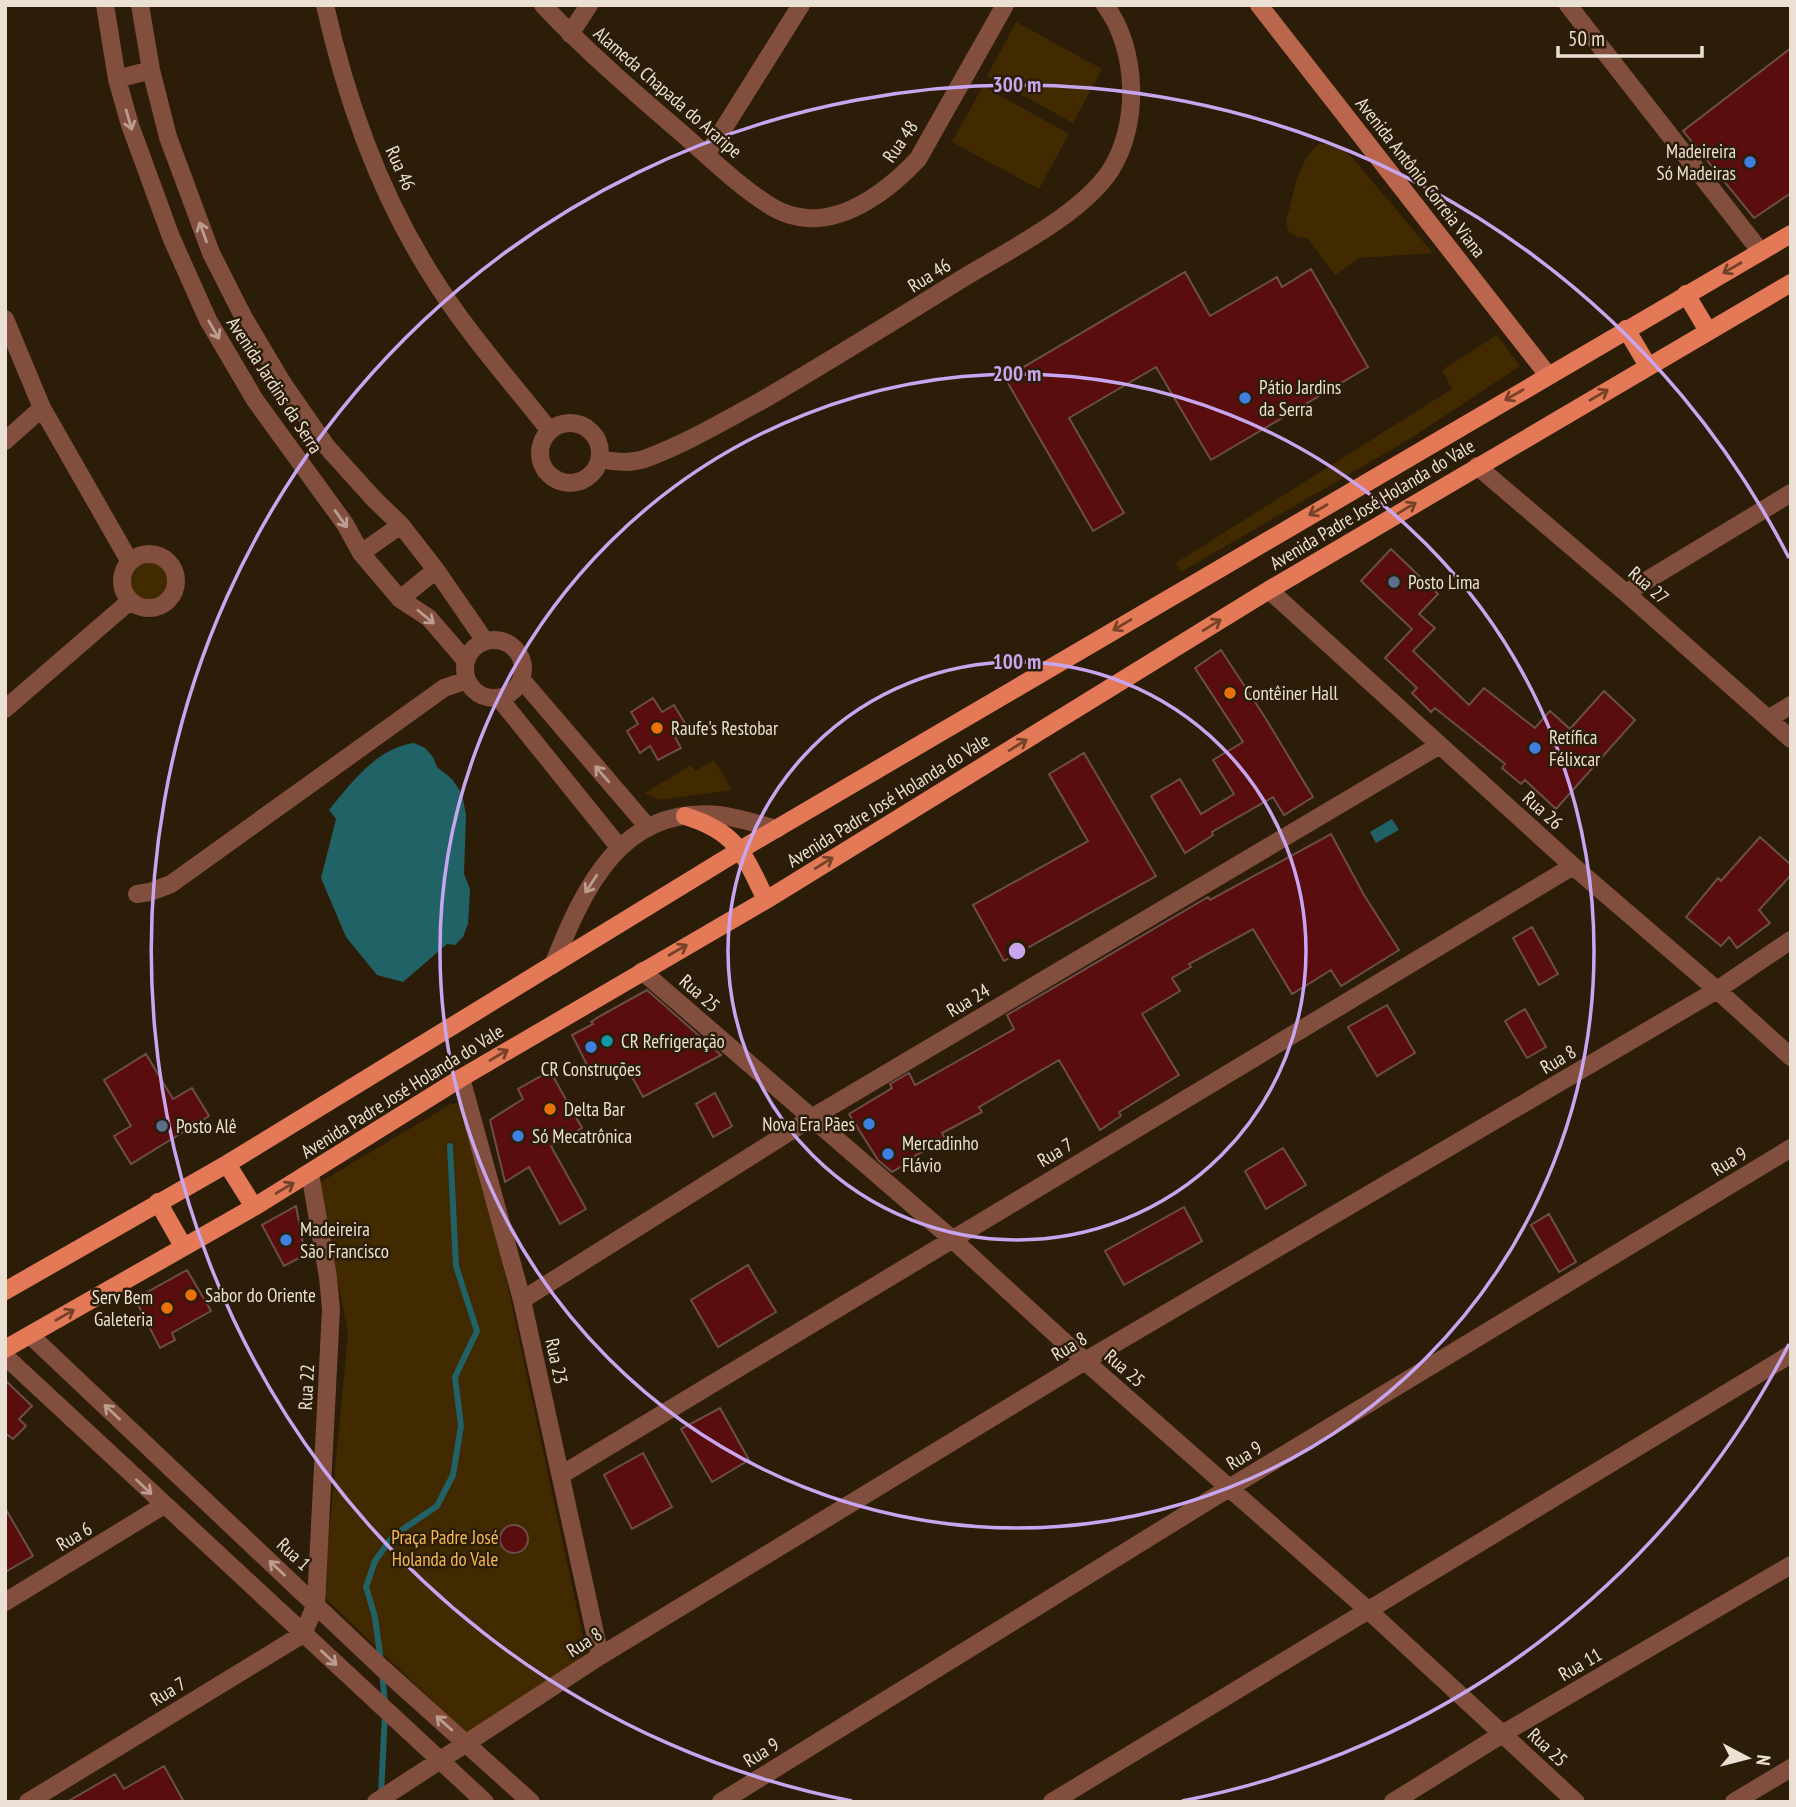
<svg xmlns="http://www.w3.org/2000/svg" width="1796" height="1807" font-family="'PT Sans Narrow',sans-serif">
  <rect width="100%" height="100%" fill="#2b1d07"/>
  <path fill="#412a00" d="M1016,22L1102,69L1073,123L987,76Z
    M983,86L1069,134L1039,189L952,142Z
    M1319,144H1333L1344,148L1433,253L1359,258L1335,275L1307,238L1297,237L1289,232L1286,222C1294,195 1296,162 1319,144Z
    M1497,335L1520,366L1408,440L1181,572L1176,563L1452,389L1442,370Z
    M131 581a18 18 0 1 1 36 0a18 18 0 1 1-36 0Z
    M714,760L732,790L659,800L645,793L691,765L695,771Z
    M457,1103L464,1105L472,1120L586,1651L577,1662L470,1732H465L323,1596L348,1334L319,1183L451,1104Z"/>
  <path fill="#216267" d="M414,743L425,748L433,757L437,767L452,779L462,794L466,815L464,874L470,889L468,924L463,937L455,945L447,944L403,982L377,975L346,937L321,878L336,819L329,810C352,782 377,748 414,743Z
    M1392,819L1399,830L1376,843L1370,832Z"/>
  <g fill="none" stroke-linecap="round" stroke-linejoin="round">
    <path stroke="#216267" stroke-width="6" d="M381,1662L375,1617L366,1587L375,1561L393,1536L437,1506L453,1475L461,1426L455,1377L477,1331L456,1266L450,1146
      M382,1672L385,1703
      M381,1794L385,1714"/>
  </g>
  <path fill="#590e0d" stroke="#6b4e4a" stroke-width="2" d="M1791,48V193L1754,218L1683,131Z
    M1311,269L1368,367L1211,460L1156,367L1069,418L1124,513L1093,531L1005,378L1185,272L1210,316L1277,277L1282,287Z
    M1391,549L1438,594L1419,614L1435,628L1413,651L1469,705L1484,688L1535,728L1550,711L1570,729L1604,691L1635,720L1556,809L1525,780L1521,784L1502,768L1505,764L1435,708L1431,712L1412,693L1417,688L1385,658L1412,629L1361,581Z
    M1221,650L1266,719L1313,797L1284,815L1273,797L1212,832L1213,835L1185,853L1151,796L1180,779L1201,814L1234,794L1213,760L1243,742L1195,668Z
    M653,698L662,712L674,705L686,725L673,733L681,748L658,760L650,746L640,753L627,731L638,724L631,712Z
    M1084,753L1156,876L1004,961L973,905L1088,841L1049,774Z
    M1331,834L1364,895L1399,950L1341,986L1331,970L1292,994L1253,929L1189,964L1191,967L1172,978L1180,991L1142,1014L1179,1075L1119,1112L1121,1116L1100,1130L1059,1060L979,1107L982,1112L942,1133L945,1139L906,1161L907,1163L892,1172L878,1160L849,1114L892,1088L890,1084L909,1073L915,1085L986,1045L1014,1029L1007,1015L1208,897L1210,900Z
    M1760,837L1791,865V875L1759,910L1770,923L1737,948L1729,937L1721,946L1686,917L1718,878L1721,881Z
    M1532,927L1558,974L1539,985L1513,938Z
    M647,990L721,1055L643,1097L624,1062L593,1077L572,1035L593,1024L591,1022L600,1016Z
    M1387,1005L1415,1053L1377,1076L1348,1027Z
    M1525,1009L1546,1047L1527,1058L1505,1021Z
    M146,1054L173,1099L192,1088L209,1116L131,1164L114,1136L131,1126L104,1080Z
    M550,1071L582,1128L551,1146L586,1209L560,1224L529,1167L505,1182L490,1120L523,1099L518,1089Z
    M715,1093L732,1126L713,1137L696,1104Z
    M1283,1148L1306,1185L1266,1209L1245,1171Z
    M296,1206L305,1255L284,1266L262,1225Z
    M1184,1207L1202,1241L1124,1285L1105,1251Z
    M1549,1214L1576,1262L1559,1272L1531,1225Z
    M748,1265L776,1312L718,1347L691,1300Z
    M187,1270L211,1311L172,1333L175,1340L160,1348L135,1299Z
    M5,1380L32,1406L19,1419L26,1426L13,1439L5,1433Z
    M720,1408L749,1460L712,1482L681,1429Z
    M643,1453L672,1507L632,1529L604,1475Z
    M5,1508L33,1556L5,1572Z
    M500 1539a14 14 0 1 1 28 0a14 14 0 1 1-28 0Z
    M164,1766L184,1802H67L115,1774L124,1789Z"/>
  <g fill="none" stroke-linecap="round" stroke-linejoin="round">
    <path stroke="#824e3e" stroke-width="18" d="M105,5L117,79L130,125L171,237L208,320L255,400L345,524L361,553L400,599L429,618L466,661
      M140,5L151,70L168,137L211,253L244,318L282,382L327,447L374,499L401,525L436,570L485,641
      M325,5C346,99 379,192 430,273C464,329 509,379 550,431
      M543,5C587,52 636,94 685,136C712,160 741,188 772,207C782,213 796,217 807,218C849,221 891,188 918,159L1005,5
      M1568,5L1761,252
      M570,34L589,5
      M117,79L151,70
      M707,155L801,5
      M5,319L42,408L130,562
      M540 453a30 30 0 1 1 60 0a30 30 0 1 1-60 0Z
      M5,441L42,408
      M600,459C616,462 631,464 647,458C687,443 724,421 761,401C828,362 894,321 960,280C1005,252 1081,215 1110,171C1140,125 1138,49 1105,5
      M1477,466L1626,593L1791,739
      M361,553L401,525
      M122 581a27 27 0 1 1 54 0a27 27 0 1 1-54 0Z
      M1269,590L1573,866L1717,990L1791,1057
      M1626,593L1791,493
      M400,599L436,570
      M465 669a29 29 0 1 1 58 0a29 29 0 1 1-58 0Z
      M522,680L647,826
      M499,698L619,847
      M5,709L130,601
      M1768,719L1791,705
      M137,894L150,892L171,884L444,688L467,680
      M553,965C584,888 621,805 719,815C739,818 759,824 777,829
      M642,971L952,1239L1085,1361L1369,1611L1576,1802
      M461,1078L522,1300L600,1656
      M522,1300L813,1117L1440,745
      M30,1335L382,1668L531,1802
      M5,1356L485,1802
      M561,1475L1573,866
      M5,1602L164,1505
      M28,1802L303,1634L316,1604L331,1309L328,1277L310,1173
      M376,1802L600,1656L1085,1361L1717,990L1791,940
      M721,1802L1229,1488L1791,1148
      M1052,1802L1791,1354
      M1393,1802L1504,1733L1791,1565
      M1734,1802L1791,1768"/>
    <path stroke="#b9664c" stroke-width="18" d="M1259,5L1548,375"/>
    <path stroke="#e47957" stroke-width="18" d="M1686,294L1708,331
      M1626,329L1648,366
      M685,816C737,832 744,854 766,900
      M227,1164L254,1207
      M158,1202L183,1246
      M5,1291L227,1164L740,850L1791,234
      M5,1349L254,1207L461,1078L766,900L1269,590L1791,283"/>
  </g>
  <defs><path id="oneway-shaft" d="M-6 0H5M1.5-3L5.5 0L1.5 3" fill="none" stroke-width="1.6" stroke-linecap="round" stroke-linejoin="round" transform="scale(1.75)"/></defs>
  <g stroke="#bb9e90">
    <use href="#oneway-shaft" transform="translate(129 120) rotate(74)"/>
    <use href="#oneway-shaft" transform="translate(203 232) rotate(-110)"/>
    <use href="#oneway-shaft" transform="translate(214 330) rotate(60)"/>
    <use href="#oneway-shaft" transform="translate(341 519) rotate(55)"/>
    <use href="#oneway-shaft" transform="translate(426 617) rotate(40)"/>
    <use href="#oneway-shaft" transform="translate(602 774) rotate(-131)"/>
    <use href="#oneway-shaft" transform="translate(591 884) rotate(123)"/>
    <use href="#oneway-shaft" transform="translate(112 1412) rotate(-137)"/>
    <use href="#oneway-shaft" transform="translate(144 1487) rotate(43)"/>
    <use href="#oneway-shaft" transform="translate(277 1568) rotate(-137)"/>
    <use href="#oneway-shaft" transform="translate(329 1658) rotate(43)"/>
    <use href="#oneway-shaft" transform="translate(444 1723) rotate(-138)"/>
  </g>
  <g stroke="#754227">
    <use href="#oneway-shaft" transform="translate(1732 268) rotate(150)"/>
    <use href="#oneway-shaft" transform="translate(1514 395) rotate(150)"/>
    <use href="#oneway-shaft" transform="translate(1599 395) rotate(-30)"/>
    <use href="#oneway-shaft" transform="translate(1407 508) rotate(-31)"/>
    <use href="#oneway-shaft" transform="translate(1318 510) rotate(150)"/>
    <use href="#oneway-shaft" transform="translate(1122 625) rotate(149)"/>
    <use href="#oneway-shaft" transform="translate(1212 625) rotate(-32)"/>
    <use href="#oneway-shaft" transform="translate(1018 745) rotate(-32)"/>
    <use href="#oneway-shaft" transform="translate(824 863) rotate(-32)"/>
    <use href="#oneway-shaft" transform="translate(678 950) rotate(-30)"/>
    <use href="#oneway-shaft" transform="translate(499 1055) rotate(-31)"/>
    <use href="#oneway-shaft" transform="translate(285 1188) rotate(-31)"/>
    <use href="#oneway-shaft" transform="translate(65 1315) rotate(-30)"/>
  </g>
  <g fill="none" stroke="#c8a6ef" stroke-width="3.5">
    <circle cx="1017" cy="951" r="289"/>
    <circle cx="1017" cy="951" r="577"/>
    <path d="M1789 1344A866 866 0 0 1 1182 1801M852 1801A866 866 0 1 1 1789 558"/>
  </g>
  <g fill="#3f7fe0" stroke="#2b1d07" stroke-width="2.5">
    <circle cx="1750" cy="162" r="7"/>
    <circle cx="1245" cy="398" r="7"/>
    <circle cx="1535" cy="748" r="7"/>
    <circle cx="591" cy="1047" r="7"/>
    <circle cx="869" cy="1124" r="7"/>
    <circle cx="518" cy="1136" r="7"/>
    <circle cx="888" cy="1154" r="7"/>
    <circle cx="286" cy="1240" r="7"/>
  </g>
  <g fill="#5c6f8a" stroke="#2b1d07" stroke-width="2.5">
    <circle cx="1394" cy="582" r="7"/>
    <circle cx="162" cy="1126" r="7"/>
  </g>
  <g fill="#e8710a" stroke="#2b1d07" stroke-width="2.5">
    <circle cx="1230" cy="693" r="7"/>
    <circle cx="657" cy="728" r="7"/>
    <circle cx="550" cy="1109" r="7"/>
    <circle cx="191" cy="1295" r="7"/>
    <circle cx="167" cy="1308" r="7"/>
  </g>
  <circle fill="#0f9aa8" stroke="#2b1d07" stroke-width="2.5" cx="607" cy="1041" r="7"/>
  <g text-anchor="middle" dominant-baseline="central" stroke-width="5" stroke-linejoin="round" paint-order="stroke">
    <g font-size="19" fill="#eae0d3" stroke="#2b1d07">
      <text transform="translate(668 92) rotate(41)">Alameda Chapada do Araripe</text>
      <text transform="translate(900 141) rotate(-55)">Rua 48</text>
      <text transform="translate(401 168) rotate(66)">Rua 46</text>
      <text transform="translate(1421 177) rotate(52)">Avenida Antônio Correia Viana</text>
      <text transform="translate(929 275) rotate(-32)">Rua 46</text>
      <text transform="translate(275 385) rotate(57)">Avenida Jardins da Serra</text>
      <text transform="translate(1372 504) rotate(-31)">Avenida Padre José Holanda do Vale</text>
      <text transform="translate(1649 585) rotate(41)">Rua 27</text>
      <text transform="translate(888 800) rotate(-32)">Avenida Padre José Holanda do Vale</text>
      <text transform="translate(1543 810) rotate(42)">Rua 26</text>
      <text transform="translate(700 993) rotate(41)">Rua 25</text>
      <text transform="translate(968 1000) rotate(-31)">Rua 24</text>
      <text transform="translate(1558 1059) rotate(-30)">Rua 8</text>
      <text transform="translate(402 1091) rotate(-32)">Avenida Padre José Holanda do Vale</text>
      <text transform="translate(1055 1152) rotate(-31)">Rua 7</text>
      <text transform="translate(1729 1161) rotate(-31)">Rua 9</text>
      <text transform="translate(1069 1346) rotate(-31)">Rua 8</text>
      <text transform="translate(557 1361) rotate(78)">Rua 23</text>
      <text transform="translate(1125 1368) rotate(41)">Rua 25</text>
      <text transform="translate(306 1387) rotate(-87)">Rua 22</text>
      <text transform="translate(1244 1455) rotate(-31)">Rua 9</text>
      <text transform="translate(74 1536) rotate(-31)">Rua 6</text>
      <text transform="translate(294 1554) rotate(43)">Rua 1</text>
      <text transform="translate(584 1642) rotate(-33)">Rua 8</text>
      <text transform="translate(1580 1664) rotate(-30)">Rua 11</text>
      <text transform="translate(168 1691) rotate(-31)">Rua 7</text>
      <text transform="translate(1548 1747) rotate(43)">Rua 25</text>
      <text transform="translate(761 1752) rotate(-32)">Rua 9</text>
    </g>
    <g font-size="19" fill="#eae0d3" stroke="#2b1d07" text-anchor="start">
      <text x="1736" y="151" text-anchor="end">Madeireira<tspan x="1736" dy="22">Só Madeiras</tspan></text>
      <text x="1259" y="387">Pátio Jardins<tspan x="1259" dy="22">da Serra</tspan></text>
      <text x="1408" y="582">Posto Lima</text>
      <text x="1244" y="693">Contêiner Hall</text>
      <text x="671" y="728">Raufe's Restobar</text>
      <text x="1549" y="737">Retífica<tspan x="1549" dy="22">Félixcar</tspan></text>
      <text x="621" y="1041">CR Refrigeração</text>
      <text x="591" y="1069" text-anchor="middle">CR Construções</text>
      <text x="564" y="1109">Delta Bar</text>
      <text x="855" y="1124" text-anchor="end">Nova Era Pães</text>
      <text x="176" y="1126">Posto Alê</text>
      <text x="532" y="1136">Só Mecatrônica</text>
      <text x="902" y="1143">Mercadinho<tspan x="902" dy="22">Flávio</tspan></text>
      <text x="300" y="1229">Madeireira<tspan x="300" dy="22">São Francisco</tspan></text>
      <text x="205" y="1295">Sabor do Oriente</text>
      <text x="153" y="1297" text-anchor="end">Serv Bem<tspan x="153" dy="22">Galeteria</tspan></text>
    </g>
    <g font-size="19" fill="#f7b953" stroke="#2b1d07">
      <text x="445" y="1537">Praça Padre José<tspan x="445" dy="22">Holanda do Vale</tspan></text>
    </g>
  </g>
  <circle cx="1017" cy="951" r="10" fill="#c8a6ef" stroke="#2b1d07" stroke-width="3.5"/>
  <g font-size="21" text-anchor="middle" font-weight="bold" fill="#c8a6ef" stroke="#2b1d07" stroke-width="5" stroke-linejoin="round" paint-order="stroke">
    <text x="1017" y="92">300 m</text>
    <text x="1017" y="381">200 m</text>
    <text x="1017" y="669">100 m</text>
  </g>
  <rect width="1796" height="1807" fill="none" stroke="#eae0d3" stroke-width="14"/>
  <g transform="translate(1747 1758) rotate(97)" stroke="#2b1d07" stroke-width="5" paint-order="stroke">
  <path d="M0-5L12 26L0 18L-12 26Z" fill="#eae0d3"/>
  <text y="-10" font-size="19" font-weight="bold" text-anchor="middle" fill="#eae0d3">N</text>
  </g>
  <path d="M1558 46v10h144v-10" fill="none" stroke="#eae0d3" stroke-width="3.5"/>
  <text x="1568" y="46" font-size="21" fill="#eae0d3" stroke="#2b1d07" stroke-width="5" paint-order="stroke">50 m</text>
</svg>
